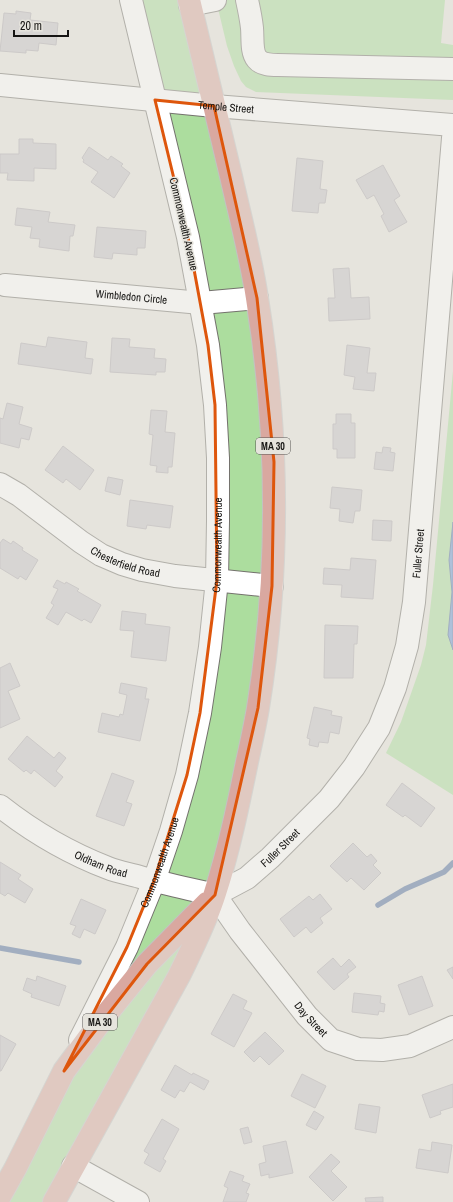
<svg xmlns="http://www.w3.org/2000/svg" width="453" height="1202" font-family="'Archivo Narrow',sans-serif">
  <rect width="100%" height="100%" fill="#e6e4dd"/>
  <path fill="#acdd9e" d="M131,0H189L257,298L272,586L215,895L54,1202H0L127,947L200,713L215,405Z
    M216,0H445L441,43L453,45V100L256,92L246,87L241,81L234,66L227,46Z
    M453,371V795L386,753L401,722L421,665L426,645L433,585Z"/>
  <path fill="#6a94d8" stroke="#516e9d" d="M453,522V650L448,635L452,592L449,560Z"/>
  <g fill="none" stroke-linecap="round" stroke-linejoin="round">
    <path stroke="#516e9d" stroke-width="5.5" d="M378,905L405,889L444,872L453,863
      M0,948L79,962"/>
  </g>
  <path fill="#c6c3c8" stroke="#aeaab0" d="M16,11L31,13L30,20L58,23L56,45L39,43L38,51L26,50V53L0,51L4,13L16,14Z
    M19,139H33V143L56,144V169L34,168V181L7,180L8,173H0V154H19Z
    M89,147L108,160L111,156L123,164L121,166L130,173L114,198L91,182L98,172L83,162L84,160L82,158Z
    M297,158L323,161L320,189L327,190L325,203H319L318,213L292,211Z
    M383,165L400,196L394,200L407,222L389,232L381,216L384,214L374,195L367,199L356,180Z
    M17,208L50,212L48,222L75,225L73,236H70L69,251L39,247L40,239L30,238L32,227L15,225Z
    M97,227L146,231L145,248H137V255L113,253L112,259L94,257Z
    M349,268L351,298L369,297L370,319L329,321L328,298H335L333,269Z
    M48,337L87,342L85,358L93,359L91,374L18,364L21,343L46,347Z
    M112,338L130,339L129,347L155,349L154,358L166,359L165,372H156V375L110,372Z
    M347,345L370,348L367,373H376L374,391L353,389L355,377L344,375Z
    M7,403L23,407L19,424L32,428L29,440L21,438L19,448L0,443V418L3,419Z
    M151,410L167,411L165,432L175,433L172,467H168V473L156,472L157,466L150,465L153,435L149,434Z
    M336,414H351V423H355V458H337V449H333V424H336Z
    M63,446L94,470L80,490L66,479L63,483L45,470Z
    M383,447L391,448L390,452L395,453L393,471L374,469L376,452L382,453Z
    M108,477L123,480L120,495L105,491Z
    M332,487L362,490L360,511H355L353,523L339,521L340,509L330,508Z
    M130,500L173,506L170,528L147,525L146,529L127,526Z
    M373,520L392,521L391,541L372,540Z
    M3,539L11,544L13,541L23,548L22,550L38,560L26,580L20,576L18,579L0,568V543Z
    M351,558L376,560L373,599L341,597L342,585L323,584L324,568L350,570Z
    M57,580L65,584L66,582L79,589L77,591L101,605L91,623L84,619L82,621L66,612L58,625L46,618L54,605L51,603L58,589L53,587Z
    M122,611L146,614L145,624L170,627L166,661L131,657L134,631L120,630Z
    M325,625L358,626L357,644H354L353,678H324Z
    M10,663L20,686L8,691L20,719L0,728V668Z
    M121,683L147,688L145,699H149L140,741L98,732L102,713L119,717L120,714L123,715L127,695L119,693Z
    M314,707L332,711L331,715L342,717L339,734L330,732L328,743L319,742L318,747L309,745L310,739L307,738Z
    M27,736L54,758L59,752L66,758L56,771L63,777L55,787L34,770L31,774L26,770L24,772L8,759Z
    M112,773L134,781L126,802L132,804L124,826L96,816Z
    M402,783L435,808L421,827L405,815L403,817L386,805Z
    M353,843L367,857L371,854L377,861L373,865L381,873L364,890L351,878L347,882L330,866Z
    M0,862L21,875L18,879L33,889L25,903L8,893L5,896L0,893Z
    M320,894L332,909L320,918L323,923L311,933L306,927L294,937L280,919L309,896L313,900Z
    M81,899L106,910L95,934L84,929L80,938L72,934L76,926L70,924Z
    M333,958L341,967L349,959L356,967L347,974L349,977L334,990L317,972Z
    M453,967V979L447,970Z
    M37,976L66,986L59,1006L31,997L32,994L23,990L27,978L36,981Z
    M422,976L433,1006L409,1015L398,985Z
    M354,993L381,996L380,1003L385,1004L384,1012L379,1011L378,1015L352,1012Z
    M233,994L247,1001L243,1009L252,1013L234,1047L211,1034Z
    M265,1032L284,1051L269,1065L260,1056L254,1062L244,1052Z
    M0,1035L16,1044L1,1071H0Z
    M175,1065L192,1075L193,1073L209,1081L204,1090L190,1082L184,1092L180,1090L175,1098L161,1090Z
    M302,1074L326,1086L315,1108L291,1096Z
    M453,1084V1107L440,1111L441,1114L430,1118L422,1095Z
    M359,1104L380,1107L376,1133L355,1129Z
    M314,1111L324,1117L316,1130L306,1125Z
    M162,1119L179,1129L163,1159L166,1161L160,1172L144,1163L149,1154L144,1151Z
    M248,1127L252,1142L244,1144L240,1129Z
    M286,1141L293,1173L269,1178V1174L261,1176L259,1164L266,1162L263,1146Z
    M432,1142L452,1145L448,1173L416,1168L419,1149L431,1151Z
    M331,1154L340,1162L331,1171L347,1187L333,1201L309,1177Z
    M230,1171L244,1176L242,1181L250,1184L246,1193L249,1194L246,1202H223L228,1188L224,1186Z
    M383,1197V1202H366L365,1198Z"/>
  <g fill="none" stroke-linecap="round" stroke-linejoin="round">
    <g stroke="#74726d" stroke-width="24">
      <g id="minor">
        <path d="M247,0C249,9 251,19 252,28C253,38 251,52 257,59C262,65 271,65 278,65L453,69"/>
        <path d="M190,5L215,0"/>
        <path id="s1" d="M0,85L214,106L453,125"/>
        <path id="s2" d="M5,285L201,303L257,298"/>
        <path id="s3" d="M0,484L19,495L81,542L101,555L122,564L142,570L175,576L272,586"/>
        <path id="s4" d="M0,806C33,832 69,853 108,868C118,872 130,874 140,877C165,884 190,889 215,895"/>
        <path id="s5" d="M215,895L247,878L270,858L329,799L354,767L379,728L395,688L407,646L414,602L453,138"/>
        <path id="s6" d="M215,895L240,931L307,1016L331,1040L358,1049L382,1050L410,1046L453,1027"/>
        <path id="s7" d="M80,1040L127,947L154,881L171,831L187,775L200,713L210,647L217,580L218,521V458L215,405L208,345L188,237L131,0"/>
        <path d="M73,1166L138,1202"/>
      </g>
    </g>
    <g stroke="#c2c2c2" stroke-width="24">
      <path id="major" d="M0,1196L15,1169L64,1071L104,1017L147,964L207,903
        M54,1202L179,976C192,949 206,922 215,893C229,850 238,806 247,762C251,744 255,726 258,708C280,572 279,434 257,298C251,257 240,216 231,176C217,117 203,59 189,0"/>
    </g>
    <use href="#minor" stroke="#fff" stroke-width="22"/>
    <use href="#major" stroke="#d9a8a0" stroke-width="22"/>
  </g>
  <path d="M0 0H453V1202H0ZM155,100L214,106L257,298L274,462L272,586L258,708L215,895L147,964L64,1071L127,947L154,881L187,775L200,713L217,580L215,405L208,345L188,237Z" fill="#e6e4dd" fill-opacity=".55" fill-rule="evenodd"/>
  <path fill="none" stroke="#de560c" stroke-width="3" stroke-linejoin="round" d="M155,100L214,106L257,298L274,462L272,586L258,708L215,895L147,964L64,1071L127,947L154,881L187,775L200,713L217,580L215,405L208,345L188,237Z"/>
  <g text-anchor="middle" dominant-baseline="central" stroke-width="3" stroke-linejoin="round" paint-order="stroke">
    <g fill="#e6e4dd" stroke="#545350" stroke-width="1">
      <rect x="256" y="438" width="34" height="16" rx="3"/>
      <rect x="83" y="1014" width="34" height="16" rx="3"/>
    </g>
    <g font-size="10" font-weight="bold" fill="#161513">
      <text x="273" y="446">MA 30</text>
      <text x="100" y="1022">MA 30</text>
    </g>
    <g font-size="11" fill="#161513" stroke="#e6e4dd">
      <text stroke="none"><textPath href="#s1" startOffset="227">Temple Street</textPath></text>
      <text transform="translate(184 224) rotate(77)">Commonwealth Avenue</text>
      <text stroke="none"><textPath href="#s2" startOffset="127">Wimbledon Circle</textPath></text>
      <text stroke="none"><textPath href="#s7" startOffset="519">Commonwealth Avenue</textPath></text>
      <text stroke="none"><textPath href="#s5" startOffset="417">Fuller Street</textPath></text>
      <text stroke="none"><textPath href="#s3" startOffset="149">Chesterfield Road</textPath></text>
      <text stroke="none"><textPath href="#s5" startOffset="81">Fuller Street</textPath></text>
      <text stroke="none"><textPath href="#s7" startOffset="195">Commonwealth Avenue</textPath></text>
      <text stroke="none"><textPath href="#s4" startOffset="117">Oldham Road</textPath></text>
      <text stroke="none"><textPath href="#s6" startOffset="157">Day Street</textPath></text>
    </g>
  </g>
  <path d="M14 30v6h54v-6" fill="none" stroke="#161513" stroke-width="2"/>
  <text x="20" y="30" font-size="12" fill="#161513" stroke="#e6e4dd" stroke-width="3" paint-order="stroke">20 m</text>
</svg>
